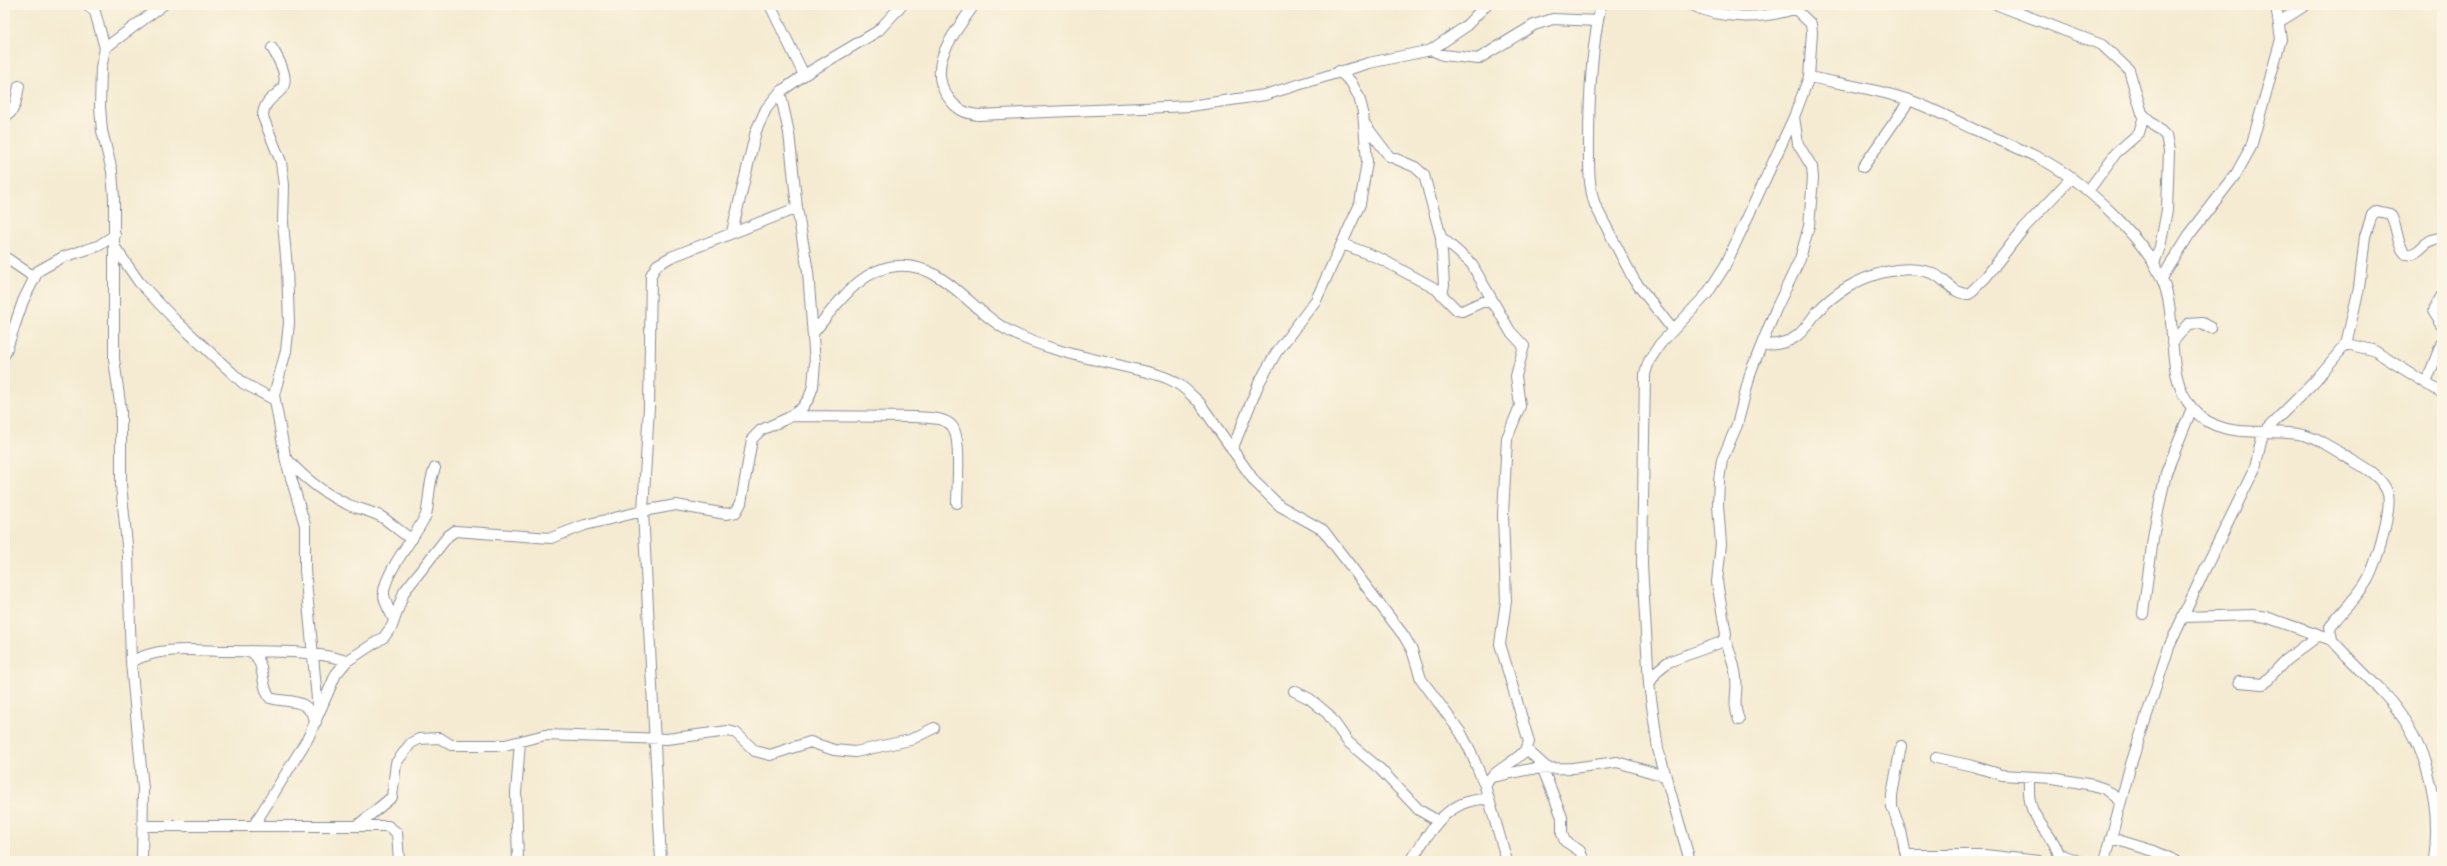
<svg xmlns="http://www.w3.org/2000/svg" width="2447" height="866" font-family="'Indie Flower',sans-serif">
  <rect width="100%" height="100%" fill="#fcf5e5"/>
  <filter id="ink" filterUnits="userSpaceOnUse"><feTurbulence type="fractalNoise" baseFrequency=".025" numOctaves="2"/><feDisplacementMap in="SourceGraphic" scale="8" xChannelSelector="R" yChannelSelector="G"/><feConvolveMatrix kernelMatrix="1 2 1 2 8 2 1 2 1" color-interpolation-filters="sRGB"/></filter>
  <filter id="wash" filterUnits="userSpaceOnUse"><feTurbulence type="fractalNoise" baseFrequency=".012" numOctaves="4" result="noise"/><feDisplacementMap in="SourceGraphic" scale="16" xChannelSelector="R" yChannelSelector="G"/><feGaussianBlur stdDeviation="0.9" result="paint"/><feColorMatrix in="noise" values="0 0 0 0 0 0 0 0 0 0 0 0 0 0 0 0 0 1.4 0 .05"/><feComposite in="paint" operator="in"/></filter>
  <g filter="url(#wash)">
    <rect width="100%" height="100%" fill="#f5ebd2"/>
  </g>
  <g filter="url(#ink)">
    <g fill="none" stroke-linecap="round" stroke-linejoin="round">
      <g stroke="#888d98" stroke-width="12">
        <path id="minor" d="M88,5L95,12L105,48
          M770,5L804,75
          M974,5C955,33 925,65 948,97C956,109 964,113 978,115L1190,106L1265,95L1369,63L1431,50L1465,27L1486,5
          M1601,5C1591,50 1589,96 1589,142C1589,164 1588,184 1595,205L1634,280L1673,330
          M1692,5C1722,20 1762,19 1794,9
          M1998,5L2102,45L2129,70L2142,113L2166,136L2169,151L2167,210L2160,247L2154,263
          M2279,22L2306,5
          M272,48C305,102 263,86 263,117L281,162L284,185L283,223L287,268L289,323L286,351L274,395L286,461L305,525V570L318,710
          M1431,50L1443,55L1478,59L1534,25L1553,19L1598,21
          M1809,77C1842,84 1877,89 1909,100C1931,108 1952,119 1973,129C1997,139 2022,149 2045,161C2085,183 2144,238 2162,279C2180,320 2162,373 2193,409C2221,442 2265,427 2303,435C2319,439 2334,449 2348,458C2362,466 2380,475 2387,491C2394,507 2375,569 2365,584C2355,599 2341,613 2330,627L2332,640C2348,658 2366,675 2383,693C2426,739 2442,799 2434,861
          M5,116C16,113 17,95 19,86
          M1364,123L1389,156L1415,167L1424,175L1441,237L1444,285L1442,294
          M1863,167L1909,101
          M2088,191L2116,153L2139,133L2144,116
          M732,232L756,131L766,109L780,92L804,75L878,31L902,5
          M1441,237L1471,263L1510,331L1524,346L1516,376L1520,406L1507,438L1503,515L1506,601L1500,644L1529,742C1524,761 1495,766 1485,786
          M1343,244L1381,259L1436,289L1457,310L1462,311L1482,302H1490L1497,308
          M114,246L139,282L174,319L243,383L275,400
          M5,257L34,277
          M2162,278L2189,235L2236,174L2251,147L2281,39L2276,5
          M2442,295L2433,311L2442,325
          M814,332C835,307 860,268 897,266C944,262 970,311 1009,331C1045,350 1090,358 1130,368C1146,372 1165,375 1178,384C1186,389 1192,396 1199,402L1255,482L1280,506L1323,530L1404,636L1412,650L1421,679L1461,733L1470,750L1485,786L1507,861
          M2172,343L2188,324L2202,323L2211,328
          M2346,344L2373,350L2442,393
          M1762,345C1773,345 1784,344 1794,338C1803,333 1810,321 1816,313C1834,293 1859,278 1885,272C1903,268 1920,267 1936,275C1947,282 1956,295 1969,294L1986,277L2024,228L2071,178
          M5,354L23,301L38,271L63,257L98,246L115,235
          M2426,383L2442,342
          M791,416L916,417C927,418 944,417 952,426C962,438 957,487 957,503
          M1232,450L1259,383L1276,353L1316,300L1360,204L1367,162L1363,112L1359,97L1351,82L1339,71
          M288,460C306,480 324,494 349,505C359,509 370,511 380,516C392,523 400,533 412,539
          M2143,614L2154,531L2166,473L2192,408
          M2183,617L2253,615L2266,617L2332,640
          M394,620C390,611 383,601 384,591C387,569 416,536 426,515C430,499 428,483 435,468
          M1725,639C1729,651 1735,664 1736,678C1738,694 1732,703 1739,720
          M251,651C267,664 259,683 270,698C291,704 306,696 316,722
          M131,662C161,645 197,651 231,651C270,652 309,649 347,661
          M2239,682L2263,684L2286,660L2318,636
          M1649,684L1657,671L1668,662L1719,643L1725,639L1726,634L1717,582L1721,544L1718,505L1719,480L1722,460L1737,425L1751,371L1776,309L1800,259L1809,226L1813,178L1812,167L1798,144L1794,117
          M1294,691L1310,699L1328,714L1348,742L1380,769L1419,810L1438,821
          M1901,746L1892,795V807L1901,831L1907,861
          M1526,749L1546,767
          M1936,758L1973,766L2002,775L2052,778L2093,785L2105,789L2121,802
          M1542,767L1562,817V834L1565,841L1580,851L1584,861
          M1492,777L1531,769L1573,768L1617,762L1664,776
          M2029,777C2029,789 2028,800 2033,811C2042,830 2057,840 2060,861
          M254,825L308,738L336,674L347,661L384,637L392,626L404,592L448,536L455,531L551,538L585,525L643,511L649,407L651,275L657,265L671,257L797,208
          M358,825L392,797L396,763L411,743L419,739L440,738L451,745H505L545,735L667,739L728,731L736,733L755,751L770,755L810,742L834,750L855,752L910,740L934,728
          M144,826H388L397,833L399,861
          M2111,838L2154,851L2176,861
          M2060,854L2078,861
          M1906,855H1985L2039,861
          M142,861L143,789L131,662L128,555L121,485V411L114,359V198L112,171L102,131L100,107L101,68L105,48L163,5
          M518,861L516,793L520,742
          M661,861L643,511L676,505L726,514L736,512L741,503L752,439L761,430L788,418L802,408L809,398L813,386L815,363L808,272L797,208L789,133L780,92
          M1411,861C1430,830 1448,798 1488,799
          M1690,861L1658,749L1649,684L1642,565L1645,374L1649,361L1660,344L1707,294L1725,266L1794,117L1809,77L1812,32L1811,24L1791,5
          M2105,861L2130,767L2169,647L2206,567L2255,468L2263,433L2314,382L2346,344L2359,288L2365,236L2372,215L2377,211L2390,214C2398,225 2396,246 2406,254C2422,256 2422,238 2442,238"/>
      </g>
      <use href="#minor" stroke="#fff" stroke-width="10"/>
    </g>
  </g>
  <rect width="2447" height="866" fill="none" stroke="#fcf5e5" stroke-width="20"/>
</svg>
